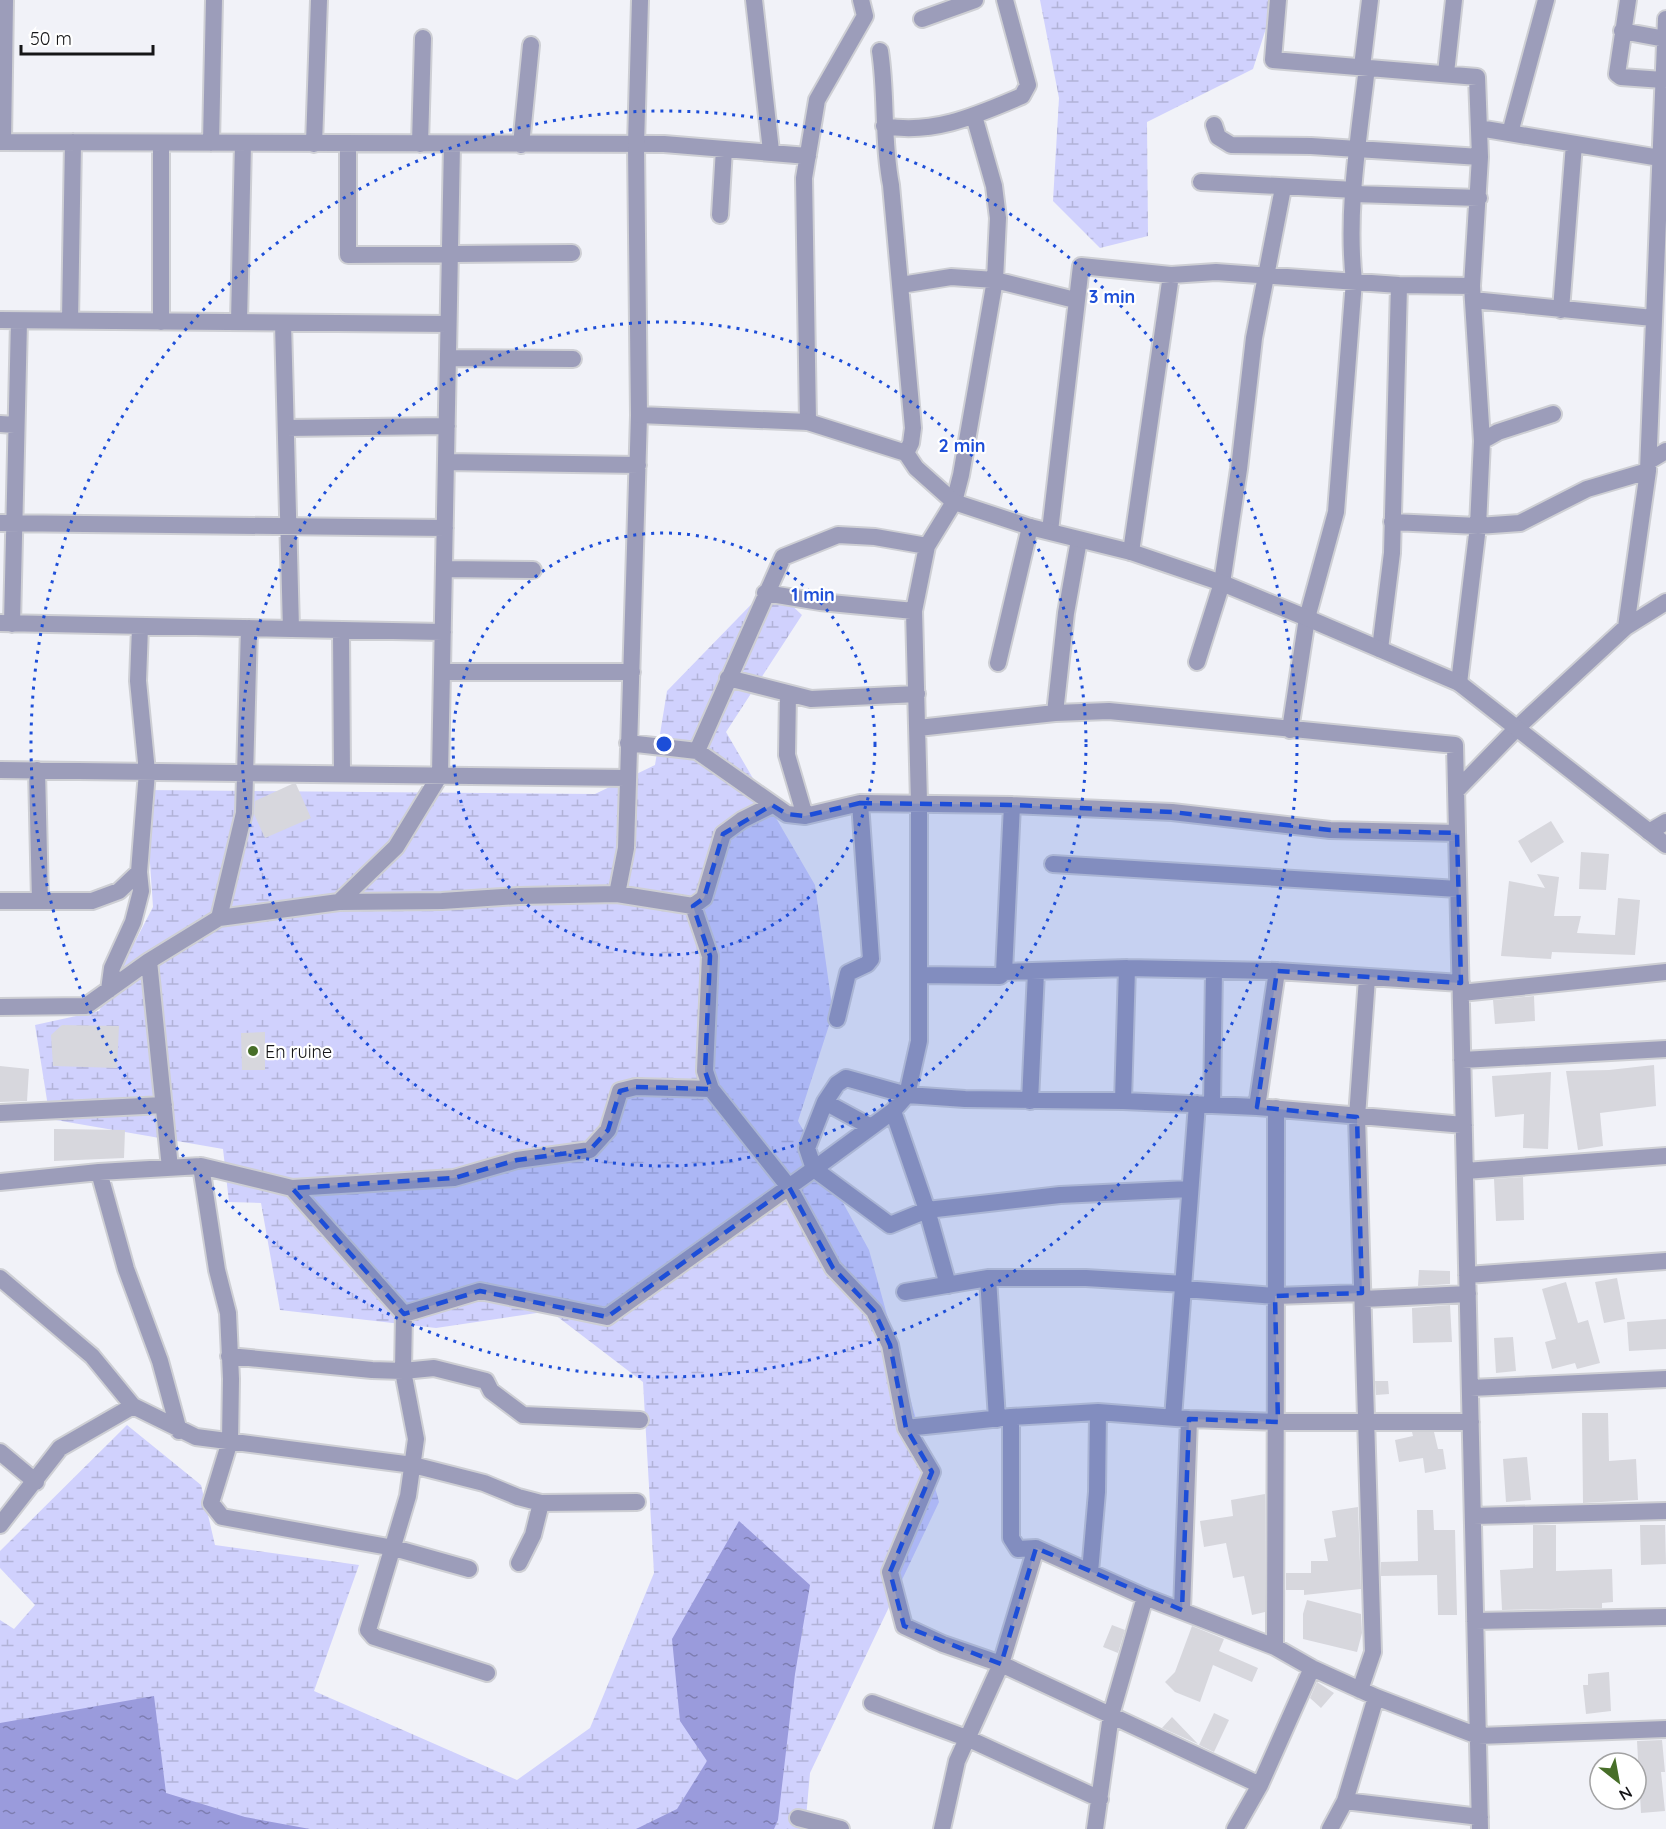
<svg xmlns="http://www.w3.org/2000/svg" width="1666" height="1829" font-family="Quicksand,sans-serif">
  <defs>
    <pattern id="wetland-marsh" width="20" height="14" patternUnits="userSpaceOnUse" patternTransform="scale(1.5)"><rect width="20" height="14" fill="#d0d1fd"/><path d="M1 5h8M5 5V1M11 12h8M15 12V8" fill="none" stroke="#b2b3d8"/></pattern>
    <pattern id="water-ripples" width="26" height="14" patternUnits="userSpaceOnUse" patternTransform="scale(1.5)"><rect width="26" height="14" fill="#9a9bdc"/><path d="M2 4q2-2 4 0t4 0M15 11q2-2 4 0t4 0" fill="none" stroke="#7d7db1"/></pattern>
  </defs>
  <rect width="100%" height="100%" fill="#f1f2f8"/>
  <path fill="url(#wetland-marsh)" d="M1040,0H1275L1253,69L1147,122L1148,236L1100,248L1053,201L1059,98Z
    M770,585L802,615L726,732L815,885L833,1013L798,1121L869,1250L939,1502L810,1773L805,1829H0V1620L14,1629L35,1605L0,1568V1551L127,1425L201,1485L215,1545L359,1565L314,1691L517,1780L590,1728L654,1573L643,1382L550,1311L436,1328L280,1310L261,1203L229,1202L223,1149L50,1119L35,1025L99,1011L153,907L145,790L595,794L655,765L667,691Z"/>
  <path fill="url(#water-ripples)" d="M739,1521L810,1585L795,1674L778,1820L774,1829H636L677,1809L707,1761L680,1721L672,1639Z
    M154,1696L166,1793L245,1817L310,1829H0V1723Z"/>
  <path fill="#d7d7dd" d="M292,784H296L311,818L265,838L254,814L255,801Z
    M1551,821L1564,842L1531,863L1518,841Z
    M1581,852L1609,854L1606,890L1579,889Z
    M1537,874L1559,877L1554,916H1581L1577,933L1615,935L1618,898L1640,900L1635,955L1552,952L1551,959L1501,956L1509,881L1545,888Z
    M1534,996L1535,1021L1495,1024L1493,1000Z
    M62,1025L119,1026L117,1068L53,1066L51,1035Z
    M265,1032V1070H242L241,1033Z
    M1654,1065L1656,1106L1600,1113L1603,1146L1578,1150L1566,1071L1609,1070Z
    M0,1066L29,1069L27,1101L0,1102Z
    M1551,1072L1548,1149L1523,1148L1524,1114L1495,1117L1492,1076Z
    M54,1129L125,1130L124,1158L54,1161Z
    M1523,1177L1524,1220L1496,1221L1494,1179Z
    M1419,1270L1450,1271V1284L1418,1286Z
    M1617,1278L1625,1319L1604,1323L1595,1282Z
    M1566,1282L1578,1323L1588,1320L1600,1363L1577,1369L1575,1363L1552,1369L1545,1342L1556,1339L1542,1289Z
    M1450,1305L1452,1342L1413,1343L1412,1308Z
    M1666,1319V1349L1629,1351L1627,1322Z
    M1513,1337L1516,1371L1496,1373L1494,1338Z
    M1375,1381H1388L1389,1394L1376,1395Z
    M1582,1413H1608L1609,1461L1636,1459L1638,1500L1583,1503Z
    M1412,1432H1434L1438,1449H1443L1446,1469L1425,1473L1423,1458L1399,1462L1395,1440L1413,1436Z
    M1527,1457L1531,1500L1506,1502L1503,1459Z
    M1265,1494V1612L1252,1615L1244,1576L1233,1578L1226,1543L1204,1547L1200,1521L1233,1516L1231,1500Z
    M1358,1507L1361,1589L1304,1595V1590H1286V1573H1311V1561H1328L1324,1539L1336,1537L1332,1511Z
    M1417,1510H1433L1434,1530H1455L1457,1615H1438L1437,1575L1381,1576V1562L1418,1561Z
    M1533,1525H1556V1571L1612,1569L1613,1602L1602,1603V1608L1502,1610L1500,1570L1533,1568Z
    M1640,1525H1665L1666,1564L1641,1565Z
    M1307,1600L1361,1614L1362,1633L1357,1652L1303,1639V1614Z
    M1112,1625L1125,1630L1118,1653L1103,1647Z
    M1192,1626L1224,1639L1219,1651L1258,1668L1252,1682L1213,1665L1200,1702L1175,1692L1165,1682L1175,1672Z
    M1609,1672L1611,1711L1586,1714L1583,1685H1588V1674Z
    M1317,1682L1334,1693L1321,1708L1310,1698Z
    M1214,1713L1229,1720L1214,1752L1199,1745Z
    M1172,1717L1198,1744L1162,1728Z
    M1662,1740L1665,1772H1661L1665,1811L1641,1813L1637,1741Z"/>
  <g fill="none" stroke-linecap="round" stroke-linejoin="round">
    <g stroke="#cecfd4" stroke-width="20">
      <path id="minor" d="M754,0L771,151
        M1278,0L1273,60L1477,77L1480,157L1472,286L1482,441L1478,526L1459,683
        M1628,0L1617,74L1621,77L1663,80
        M922,19L975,0
        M1622,31L1665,39
        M880,51C887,96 882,140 891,185L913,428L911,443L906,453
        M1362,67L1370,0
        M1446,73L1454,0
        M1214,125L1218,137L1231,145L1311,146L1480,157
        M884,126C934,135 977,115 1022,96L1028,85L1005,0
        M1479,128L1660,158
        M1510,133L1546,0
        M0,142L664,144L808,156
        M3,142L5,0
        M211,143L214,0
        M314,144L319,0
        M348,144V255L572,253
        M420,144L423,38
        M521,145L531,45
        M1201,182L1355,190
        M1354,194L1479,198
        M720,215L724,149
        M901,285L951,277L995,280L1075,300
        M1473,300L1653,318
        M1561,310L1574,144
        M0,320L448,324
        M70,321L73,142
        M161,322V143
        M239,322L243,143
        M283,323L291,629
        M448,358L573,359
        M808,422L804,178L817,100L865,16L861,0
        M0,424L15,425
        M286,428L447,426
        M1482,441L1498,432L1553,414
        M1649,461L1666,451
        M446,462L638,465
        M1392,522L1478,526L1520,523L1587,489L1648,471
        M0,523L445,528
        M1050,531L1081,266L1171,275L1216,272L1399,285L1472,286
        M1131,552L1171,275
        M444,569L533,570
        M765,593L820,602L914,611
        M0,623L443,632
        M12,624L19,321
        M1626,627L1648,471L1666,19
        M341,630L342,774
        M1380,649L1392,553L1399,285
        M1197,662L1222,583L1239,469L1254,338L1283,188
        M998,663L1030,527
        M442,672H632
        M728,678L811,699L917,694
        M788,693L787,755L805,816
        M1055,713L1066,613L1079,540
        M918,728L1055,713L1109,711L1455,745L1480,1829
        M1290,730L1307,618L1336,512L1354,281C1346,211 1359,137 1367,67
        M628,743L697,751L787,814L805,816L860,803L1012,805L1172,812L1330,830L1457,833
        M697,751L783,557L838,535L875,537L927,546
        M0,770L626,778
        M37,770L40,901
        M1456,791L1518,727L1626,627L1666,602
        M1649,832L1666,822
        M1053,864L1458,889
        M617,894L626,848L639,415
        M0,901H92L119,891L139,872
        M339,902L396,847L440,775L452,144
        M693,906L710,956L705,1071L711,1089L789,1187L833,1268L874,1311L890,1345L906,1428L932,1472L890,1572L904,1626L943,1644L1001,1664L1260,1785
        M219,918L244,813L249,628
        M149,961L170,1168
        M1004,972L1012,805
        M919,975L1000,976L1004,972L1127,968L1277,971L1461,983
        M109,990L112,968L133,922L141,891L139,872L147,772L138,681L140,627
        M1461,993L1666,972
        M0,1007L86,1006L149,961L219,918L339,902L442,901L519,896L617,894L693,906L704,898L723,834L742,820L772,805
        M837,1019L848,973L867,964L871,959L860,803
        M1462,1060L1666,1049
        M1030,1101L1036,972
        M1123,1101L1127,968
        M825,1102L871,1127
        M1212,1105L1214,970
        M1257,1107L1277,971
        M893,1111L927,1210L948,1285
        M0,1113L164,1105
        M201,1166L217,1270L228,1313L231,1379L230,1441L211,1503L222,1517L394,1548L469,1569
        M1465,1171L1666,1156
        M99,1172L126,1269L160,1361L179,1431
        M0,1182L99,1172L201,1166L292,1188L404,1314L403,1371L416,1439L408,1496L368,1630L374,1637L487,1673
        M292,1188L454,1178L517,1160L590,1150L608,1130L620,1091L636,1087L711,1089
        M1189,1189L1060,1195L927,1210L890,1225L814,1169L807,1148L825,1102L837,1084L846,1078L907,1095L965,1099L1123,1101L1257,1107L1464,1125
        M1467,1275L1666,1261
        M0,1278L92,1356L133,1406L196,1437L413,1465L484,1483L518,1497L541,1503L637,1502
        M988,1278L997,1419
        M1184,1289L1275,1296L1362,1293
        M905,1292L988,1278H1086L1184,1284
        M1363,1299L1468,1294
        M404,1314L480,1291L607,1317L814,1169L893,1111L907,1095L919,1041V802L914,611L927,546L954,502L961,475L995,280L998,218L994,186L974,116
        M229,1356L372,1370L403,1371L434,1368L486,1381L491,1391L523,1415L640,1420
        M1470,1388L1666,1379
        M1011,1417V1538L1018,1549L1036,1548L1145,1597L1275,1647L1312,1668L1376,1697L1478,1736L1666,1729
        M1173,1418L1197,1104
        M906,1428L1011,1417L1098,1412L1189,1419L1278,1422H1471
        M0,1452L36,1482
        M1473,1516L1666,1511
        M0,1525L60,1448L133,1406
        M519,1563L533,1535L541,1503
        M1090,1572L1097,1492L1098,1412
        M1182,1610L1189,1419
        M1475,1621L1666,1617
        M1275,1647C1277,1467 1275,1288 1276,1108
        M1360,1690L1373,1652L1357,1117L1367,978
        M872,1703L969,1739L1100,1799
        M1345,1801L1480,1817
        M798,1818L841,1829
        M942,1829L957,1761L1001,1664L1036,1548
        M1095,1829L1111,1715L1145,1597
        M1235,1829L1260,1785L1312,1668
        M1330,1829L1345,1801L1376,1697"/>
    </g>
    <g stroke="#cecfd4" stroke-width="20">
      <path id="tertiary" d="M640,0L636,145L639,415L808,422L906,453L916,468L954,502L1030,527L1131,552L1222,583L1307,618L1459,683L1666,845"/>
    </g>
    <use href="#minor" stroke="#9c9dba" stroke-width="16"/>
    <use href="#tertiary" stroke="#9c9dba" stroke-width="16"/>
  </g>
  <path fill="#1d4ed8" fill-opacity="0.2" stroke="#1d4ed8" stroke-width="4.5" stroke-dasharray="12 8" stroke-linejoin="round" d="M860,803L1012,805L1172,812L1330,830L1457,833L1461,983L1277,971L1257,1107L1357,1117L1362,1293L1275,1296L1278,1422L1189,1419L1182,1610L1036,1548L1001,1664L904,1626L890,1572L932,1472L906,1428L890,1345L874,1311L833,1268L789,1187L607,1317L480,1291L404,1314L292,1188L454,1178L517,1160L590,1150L608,1130L620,1091L636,1087L711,1089L705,1071L710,956L693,906L704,898L723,834L772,805L787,814L805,816Z"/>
  <g fill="none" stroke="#1d4ed8" stroke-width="3" stroke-dasharray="3 6">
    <circle cx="664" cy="744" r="211"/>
    <circle cx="664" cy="744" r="422"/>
    <circle cx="664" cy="744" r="633"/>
  </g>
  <circle fill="#476e28" stroke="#fff" stroke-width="2" cx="253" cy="1051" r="6"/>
  <g text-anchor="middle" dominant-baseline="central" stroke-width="4.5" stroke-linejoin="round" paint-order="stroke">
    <g font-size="18" fill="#161618" stroke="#fff" text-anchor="start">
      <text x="265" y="1051">En ruine</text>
    </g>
  </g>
  <circle cx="664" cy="744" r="9" fill="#1d4ed8" stroke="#fff" stroke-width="3"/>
  <g font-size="18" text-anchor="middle" font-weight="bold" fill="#1d4ed8" stroke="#fff" stroke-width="4.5" stroke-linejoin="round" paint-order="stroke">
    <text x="1112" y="303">3 min</text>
    <text x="962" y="452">2 min</text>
    <text x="813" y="601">1 min</text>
  </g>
  <g transform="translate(1618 1781) rotate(149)"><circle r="28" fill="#ffffff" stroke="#a2a2a3" stroke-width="1.5"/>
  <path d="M0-4.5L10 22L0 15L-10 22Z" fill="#476e28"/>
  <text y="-9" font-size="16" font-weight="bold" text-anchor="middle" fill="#161618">N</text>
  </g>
  <path d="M21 45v9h132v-9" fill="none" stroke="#161618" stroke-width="3"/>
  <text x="30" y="45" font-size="18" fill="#161618" stroke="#ffffff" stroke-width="4.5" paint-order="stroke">50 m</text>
</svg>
